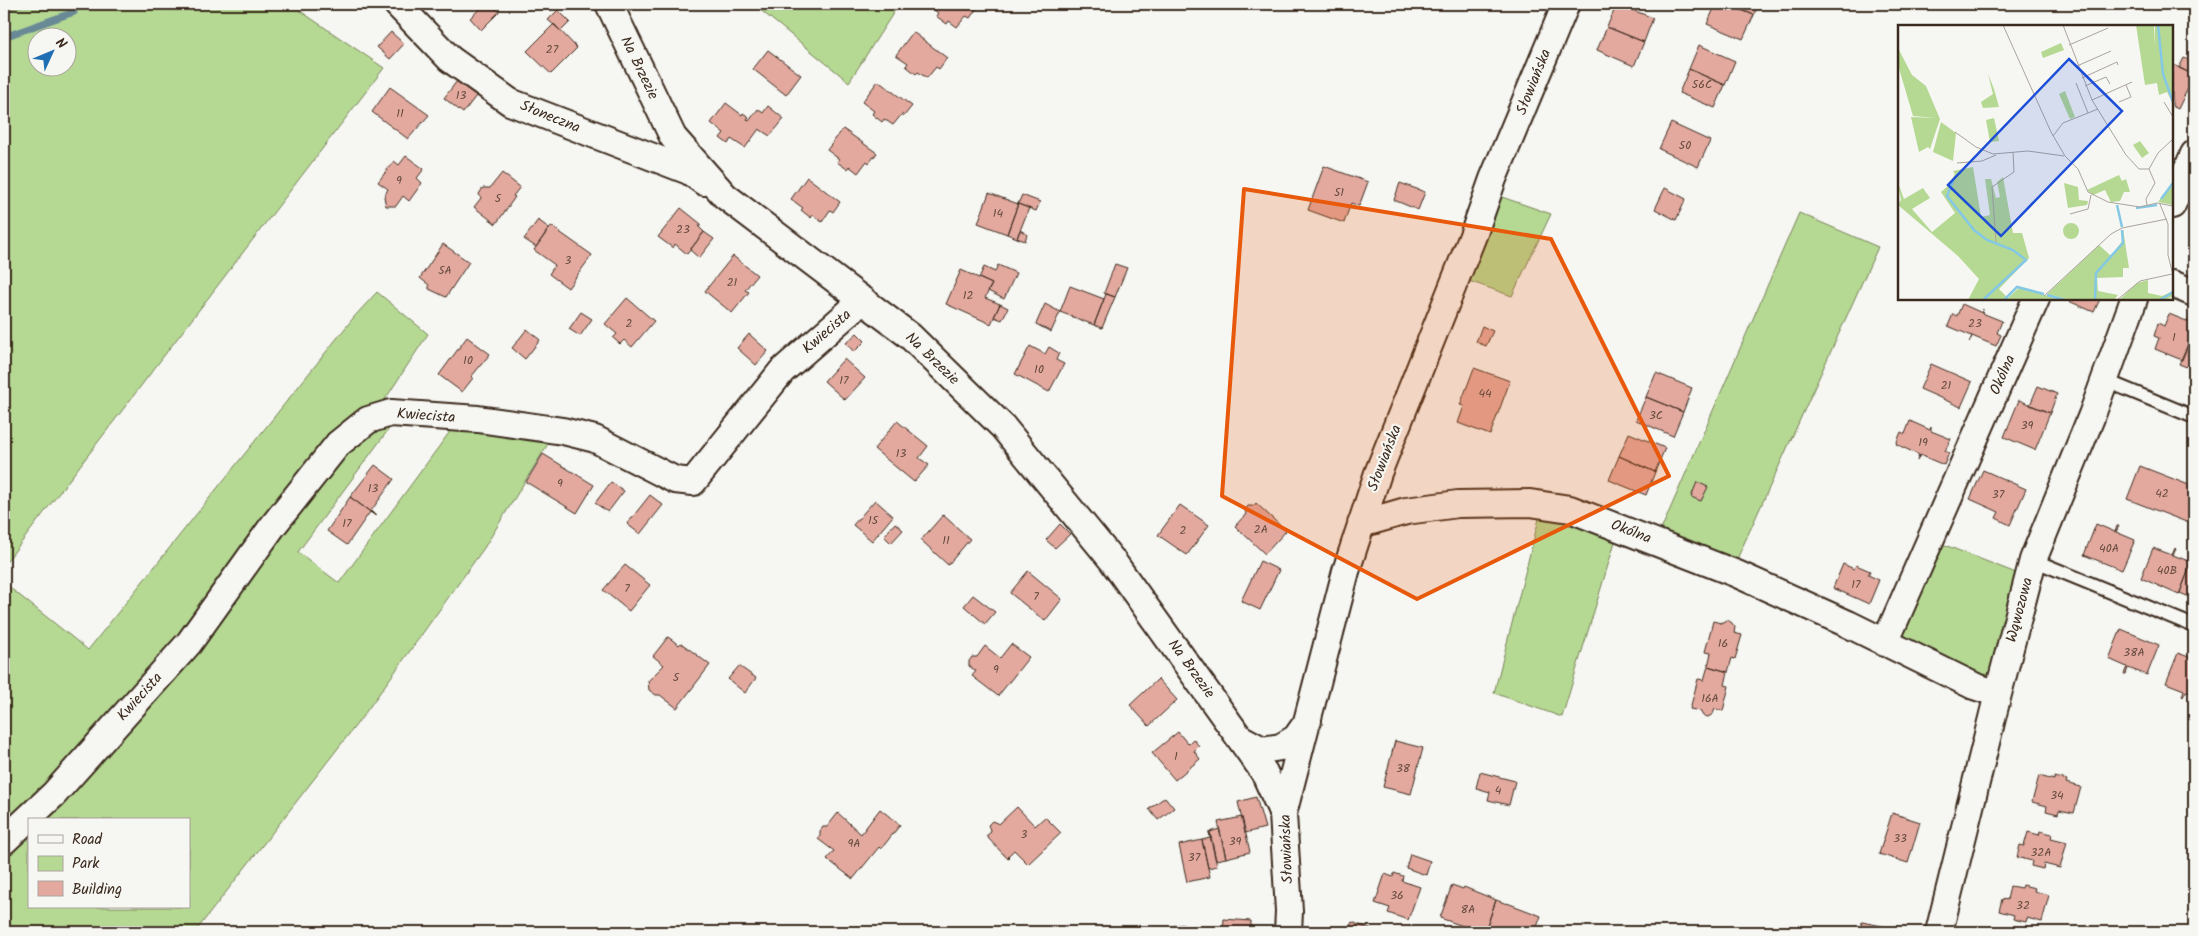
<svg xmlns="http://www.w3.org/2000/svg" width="2198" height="936" font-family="Kalam,sans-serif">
  <rect width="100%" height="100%" fill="#f6f6f2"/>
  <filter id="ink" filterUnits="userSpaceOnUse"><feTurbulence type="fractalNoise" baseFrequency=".02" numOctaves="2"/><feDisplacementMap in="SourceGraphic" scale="10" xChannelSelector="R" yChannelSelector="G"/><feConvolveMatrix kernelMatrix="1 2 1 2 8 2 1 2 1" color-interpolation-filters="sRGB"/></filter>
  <g filter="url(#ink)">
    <path fill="#b5d993" stroke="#788258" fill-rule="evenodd" d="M29,4H290L384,68L4,565V11ZM38,38H68V68H38Z
      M753,4H899L849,82Z
      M1499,196L1551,214L1512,296L1466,280Z
      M1799,213L1878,247L1737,559L1661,530Z
      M377,292L428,334L382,404L187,636L4,832V583L88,650L354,317Z
      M394,422L298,552L339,583L454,426L554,434L484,548L363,716L195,932H4V858L29,831V907H189V820H39L331,457L367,427Z
      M1541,511L1618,532L1562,717L1494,693Z
      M1932,540L2016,573L1989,681L1889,633Z"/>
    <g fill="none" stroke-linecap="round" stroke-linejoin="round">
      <path stroke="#678995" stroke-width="7" d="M4,37L74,12"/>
    </g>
    <path fill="#e3a99f" stroke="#3b2a1e" d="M485,4H492L499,12L481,30L470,18Z
      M926,4H972L977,8L970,18L966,16L957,27L949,21L947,24L936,16L938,13Z
      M1617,4L1653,18L1644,42L1607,27Z
      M1716,4H1726L1754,15L1743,39L1707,24Z
      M1726,4H1758L1754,15Z
      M558,10L570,22L561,31L548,20Z
      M554,24L577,48L551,74L527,51Z
      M1607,27L1644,42L1634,66L1597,50Z
      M391,32L404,44L390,59L377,47Z
      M913,32L947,58L939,69L936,67L927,78L918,72L916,74L906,66L908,63L896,55Z
      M1699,45L1735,61L1725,85L1689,69Z
      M768,50L801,75L786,95L753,69Z
      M2184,58L2194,62V75L2179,68Z
      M2172,64L2194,75L2191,89L2188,88L2178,109L2172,106Z
      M1689,69L1725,85L1715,108L1679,93Z
      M460,77L479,92L463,113L444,98Z
      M878,81L912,106L904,116L902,114L893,125L884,119L882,122L872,114L874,111L862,102Z
      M390,87L429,115L408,139L372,112Z
      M726,103L742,115L743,113L749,117L747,119L749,121L758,109L763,113L768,106L784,119L770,136L759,129L745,148L731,139L728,144L720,138L724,133L711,123Z
      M1671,123L1710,141L1698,167L1659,149Z
      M843,129L877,153L869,163L867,161L858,173L849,166L847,169L837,162L839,159L827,150Z
      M406,156L424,169L417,178L422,183L409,201L403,196L396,206H386L384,197L388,189L378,182L394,161L399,165Z
      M1324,166L1368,182L1359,206L1351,203L1344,223L1308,210Z
      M502,173L520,187L513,196L515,197L496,224L474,207L481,198L479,194L483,188H490Z
      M807,177L840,202L833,212L830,210L822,222L813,215L811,218L801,210L803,208L791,199Z
      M1400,183L1425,192L1418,210L1394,200Z
      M1665,188L1686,199L1676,220L1655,209Z
      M989,193L1018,204L1007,234L978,223Z
      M1022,195L1040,202L1036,211L1018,204Z
      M1018,204L1029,208L1017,238L1007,234Z
      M681,208L701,224L699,227L704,232L687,254L675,244L673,248L658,237Z
      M538,220L549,228L536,247L524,239Z
      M551,226L592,255L568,288L549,274L555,265L534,250Z
      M1020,230L1027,234L1025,241L1017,238Z
      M704,232L714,239L699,258L690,250Z
      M443,244L469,262L446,297L429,289V285L420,278Z
      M733,256L757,275L745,290L749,292L732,313L705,291Z
      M1115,264L1127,268L1115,297L1104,293Z
      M998,265L1016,273L1004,299L988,291L992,284L979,278L984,267L995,272Z
      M961,270L992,284L985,298L1000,304L991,324L946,304Z
      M1070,286L1104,299L1094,325L1060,312Z
      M1106,294L1115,297L1102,328L1094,325Z
      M627,298L654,321L632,347L624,340L620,344L613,338L617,334L605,324Z
      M2064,299H2100L2094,312Z
      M1000,304L1008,308L1002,320L994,317Z
      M1045,304L1060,312L1051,332L1036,324Z
      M1962,304L1982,313L1983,309L1982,313L2002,321L1997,333L2001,335L1996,346L1972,336L1969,343L1972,336L1948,326L1953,314L1957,316Z
      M581,312L592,319L580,336L569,329Z
      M2169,314L2194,324V330L2182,360L2155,349L2159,338L2154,336L2158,323L2164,326Z
      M1482,326L1493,331L1486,346L1476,342Z
      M527,329L540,340L525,359L512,348Z
      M857,333L865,341L854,352L846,343Z
      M749,334L768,351L756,365L737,348Z
      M467,337L490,354L471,377L473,378L462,392L439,375Z
      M2189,342L2194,344V363L2192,369L2179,364Z
      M1030,346L1045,354L1049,347L1059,353L1056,360L1064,364L1049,392L1015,374Z
      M844,359L865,378L845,400L824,381Z
      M1931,364L1972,382L1961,407L1920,389Z
      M1474,368L1510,381L1490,435L1458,423L1464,406L1460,405Z
      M1656,373L1692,388L1683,412L1646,397Z
      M2038,386L2057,394L2050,413L2030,405Z
      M1646,397L1683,412L1673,436L1636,420Z
      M2019,400L2050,413L2035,450L2004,437Z
      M897,421L928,446L919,458L929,465L914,482L874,449Z
      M1910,421L1930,430L1931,427V431L1951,439L1945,451L1949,453L1944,465L1920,455L1917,461L1919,455L1896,444L1901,432L1905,434Z
      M1629,433L1665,448L1655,472L1619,456Z
      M543,454L594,485L577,513L526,482Z
      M1619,456L1655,472L1646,495L1609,480Z
      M375,465L394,479L371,511L376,516L350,497Z
      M2140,466L2194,487V525L2127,499Z
      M1983,470L2026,489L2010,525L1996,518L1999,512L1970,499Z
      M611,482L624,491L608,512L595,503Z
      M1697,482L1708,487L1701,501L1691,497Z
      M650,495L663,505L640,534L627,524Z
      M350,497L376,516L370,512L347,545L327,531Z
      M875,500L893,516L872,541L853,525Z
      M1256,503L1286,531L1265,554L1235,526L1246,514L1245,510L1248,506H1253Z
      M1180,505L1209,525L1187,555L1158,535Z
      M943,515L970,539L948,565L921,540Z
      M895,523L903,530L891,543L884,536Z
      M1060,524L1070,534L1055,548L1046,540Z
      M2096,524L2115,532L2117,526H2119L2116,532L2135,540L2122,570L2084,555Z
      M2153,548L2172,555L2175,548L2176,549L2173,555L2191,562L2194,556L2179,595L2141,578Z
      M2194,556L2192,563L2194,564V599L2180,593L2179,595Z
      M1260,561L1279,570L1260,610L1241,601Z
      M1843,564L1854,569L1856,565L1870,571L1868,575L1879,580L1869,604L1833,588Z
      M625,565L650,585L629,611L603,590Z
      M1028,571L1062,599L1045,621L1010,593Z
      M973,595L995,612L985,624L964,606Z
      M1726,620L1731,622L1735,627L1734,633L1742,635L1735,659L1732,658L1728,672L1708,666L1711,653L1705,652L1713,621L1721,623Z
      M2121,629L2159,645L2147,675L2128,668L2126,674H2124L2127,667L2109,659Z
      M668,637L679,645L681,643L710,665L677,708L660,695H656L649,690L648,681L664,665L653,656Z
      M1011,644L1029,657L998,696L972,676L976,671L969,666V661L972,657H977L985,646L1000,658Z
      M2178,653L2194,659V694L2186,691L2183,697L2182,696L2184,690L2166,683Z
      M739,666L756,678L745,693L728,679Z
      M1708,666L1728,672L1725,685L1729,686L1723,711L1715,709L1713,714L1708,717L1703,716L1700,711L1690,709L1698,679L1704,680Z
      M1158,679L1177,700L1149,726L1130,705Z
      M1178,732L1188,744L1193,739L1199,746L1194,751L1200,759L1175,780L1152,753Z
      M1395,741L1423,748L1411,794L1383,787Z
      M1480,772L1515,781L1509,805L1488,800L1490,792L1476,788Z
      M2039,776L2054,780V777L2067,780L2066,783L2081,787L2074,813L2059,810L2058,814L2046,811L2047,806L2032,802Z
      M1165,797L1174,808L1158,820L1149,809Z
      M1256,797L1265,828L1245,833L1238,802Z
      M1017,807L1035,826L1045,817L1061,833L1028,864L1014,850L1008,856L1010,858L1008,859L986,836L991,832L988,825L992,821L999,824Z
      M880,809L900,825L881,849L879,847L853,879L827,859L834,851L818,839L820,836V831L823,827H827L838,813L861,834Z
      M1892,813L1920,822L1908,863L1879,854Z
      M1242,817L1250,852L1226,858L1218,822Z
      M1219,829L1226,858L1216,860L1210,832Z
      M2040,831L2052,834L2051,838L2067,842L2060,868L2044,864L2043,869L2031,866L2032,861L2017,857L2020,845L2024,846L2028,832L2039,835Z
      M1209,832L1217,866L1208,868L1202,840L1210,838Z
      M1202,840L1210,877L1187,882L1179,845Z
      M1410,854L1430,861L1426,875L1406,868Z
      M1394,873L1403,876L1402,881L1420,887L1408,920L1388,913L1390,908L1375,903L1385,874L1393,877Z
      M1452,885L1463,889L1464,887L1496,900L1485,932H1480L1440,918Z
      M2022,885L2035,888L2034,891L2049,895L2042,922L2027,918L2026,922L2013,919L2014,915L1999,911L2002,899L2007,900L2010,886L2021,888Z
      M1496,900L1507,904V903L1541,916L1535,932H1485Z
      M1224,919L1251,921V931L1263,932H1223Z
      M1352,922L1372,930V932H1347Z
      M1862,922L1887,927L1886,932H1860Z
      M1184,924L1186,932H1170L1169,927Z"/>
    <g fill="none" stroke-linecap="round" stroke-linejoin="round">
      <g stroke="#3b2a1e" stroke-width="16">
        <path id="service" d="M2104,380L2194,417
          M2033,560L2194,626"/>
      </g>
      <g stroke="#3b2a1e" stroke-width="30">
        <path id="minor" d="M397,4L450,59L510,102L689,171L704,182
          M609,4L673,137L725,196L910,336L1003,427L1112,560L1264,772L1283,814
          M2172,205L2194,154
          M2172,284L2194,293
          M1361,524L1406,511L1458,504L1530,503L1570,509L1737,574L1848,624L1974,686L1998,694
          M1885,643L2036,299
          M1240,738L1262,750L1281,747L1296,738L1308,721
          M4,841L54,794L189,643L272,527L338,444L368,420L391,413L478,419L563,431L595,439L675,480L693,482L782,371L863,300
          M1288,932L1289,911L1283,814L1346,571L1378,473L1474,233L1493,179L1566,4
          M1939,932L1998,694L2033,560L2092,415L2134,299"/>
      </g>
      <use href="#service" stroke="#f6f6f2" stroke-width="12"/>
      <use href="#minor" stroke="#f6f6f2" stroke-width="26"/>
    </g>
  </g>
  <path fill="#e8590c" fill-opacity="0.2" stroke="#e8590c" stroke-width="4" stroke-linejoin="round" d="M1244,189L1551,239L1669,476L1417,599L1222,496Z"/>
  <g text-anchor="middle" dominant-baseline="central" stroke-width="4.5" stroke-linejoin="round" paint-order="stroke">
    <g font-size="12" fill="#654a3e">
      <text x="552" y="49">27</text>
      <text x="1702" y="84">56C</text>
      <text x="461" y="95">13</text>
      <text x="400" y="113">11</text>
      <text x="1685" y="145">50</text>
      <text x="399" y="180">9</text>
      <text x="1339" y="192">51</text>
      <text x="498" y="198">5</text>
      <text x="998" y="213">14</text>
      <text x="683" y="229">23</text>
      <text x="568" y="260">3</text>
      <text x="445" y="270">5A</text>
      <text x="732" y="282">21</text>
      <text x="968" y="295">12</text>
      <text x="629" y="323">2</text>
      <text x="1975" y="323">23</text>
      <text x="2174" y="337">1</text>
      <text x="468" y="360">10</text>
      <text x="1039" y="369">10</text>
      <text x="844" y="380">17</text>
      <text x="1946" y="385">21</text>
      <text x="1485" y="393">44</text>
      <text x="1656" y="415">3C</text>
      <text x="2027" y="425">39</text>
      <text x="1923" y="442">19</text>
      <text x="901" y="453">13</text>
      <text x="560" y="483">9</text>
      <text x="373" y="488">13</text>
      <text x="2162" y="493">42</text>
      <text x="1998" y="494">37</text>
      <text x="873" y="520">15</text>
      <text x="347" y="523">17</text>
      <text x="1261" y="529">2A</text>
      <text x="1183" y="530">2</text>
      <text x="946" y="540">11</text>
      <text x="2109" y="548">40A</text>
      <text x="2167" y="570">40B</text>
      <text x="1856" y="584">17</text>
      <text x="627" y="588">7</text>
      <text x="1036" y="596">7</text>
      <text x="1723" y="643">16</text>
      <text x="2134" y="652">38A</text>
      <text x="996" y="669">9</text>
      <text x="676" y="677">5</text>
      <text x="1710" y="698">16A</text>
      <text x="1176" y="756">1</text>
      <text x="1403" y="768">38</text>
      <text x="1498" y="790">4</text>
      <text x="2057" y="795">34</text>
      <text x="1024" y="834">3</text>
      <text x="1900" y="838">33</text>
      <text x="1235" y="841">39</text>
      <text x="854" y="843">9A</text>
      <text x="2041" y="852">32A</text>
      <text x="1194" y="857">37</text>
      <text x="1397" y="895">36</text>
      <text x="2023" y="905">32</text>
      <text x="1468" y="909">8A</text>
    </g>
    <g font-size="15" fill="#3b2a1e" stroke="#f6f6f2">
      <text transform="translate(639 68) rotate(64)">Na Brzezie</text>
      <text transform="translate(1534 82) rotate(-68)">Słowiańska</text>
      <text transform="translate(550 117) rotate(22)">Słoneczna</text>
      <text transform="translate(827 332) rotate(-41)">Kwiecista</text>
      <text transform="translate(932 359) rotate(44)">Na Brzezie</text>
      <text transform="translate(2003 375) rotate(-66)">Okólna</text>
      <text transform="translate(426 416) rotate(4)">Kwiecista</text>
      <text transform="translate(1385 458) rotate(-69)">Słowiańska</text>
      <text transform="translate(1631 532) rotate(21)">Okólna</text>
      <text transform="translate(2020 610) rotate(-75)">Wąwozowa</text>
      <text transform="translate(1191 669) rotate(54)">Na Brzezie</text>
      <text transform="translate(140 697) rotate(-48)">Kwiecista</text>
      <text transform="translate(1287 849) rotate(-92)">Słowiańska</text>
    </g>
  </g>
  <g transform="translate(1898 25)">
    <rect width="275" height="275" fill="#f6f6f2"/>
    <path d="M238,0H256L257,22V0H275V79L269,67L261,70L259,58L247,60ZM163,18L166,25L145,33L143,27ZM0,23L14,50L28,61L42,94L32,124L30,122L21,127L13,92L39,93L15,91L0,40ZM90,49L96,64L101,82L85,83L83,77L95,69ZM167,66L177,92L172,94L161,69ZM96,93L101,116L92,117L88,95ZM43,97L58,108L55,136L35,127ZM242,116L251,128L244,133L235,120ZM75,142L83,192L92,190L87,154H93L98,173L102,172L99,157L105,152L115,208H124L131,233L101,264L110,273L121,263L165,275H70L81,254L60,231L0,180L3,175L0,158L6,174L25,163L32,173L14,184L34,207L57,188L43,167L51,160L57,149L55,146ZM221,150L224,156L228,154L232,167H226L222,176L213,177L207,165L195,170L189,165ZM275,157V180L260,177ZM166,158L180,162L181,175L190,176L189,180L170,183ZM165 206a8 8 0 1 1 16 0a8 8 0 1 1-16 0ZM225,204L231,243H225V252L199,253L200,266L220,270L216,275H172L149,269L201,220L213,231L225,215ZM250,255V268L264,271L275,266V271L268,275H221L239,258Z" fill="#b5d993"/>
    <path fill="none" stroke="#84c8e5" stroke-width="2.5" d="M260,0L265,49L275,77M55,156L49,171L76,205L89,215L115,225L128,235L85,275M263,174L275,158M219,180L224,202M238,183L259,180M149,270L167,275M106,275L119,262L146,269M197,275L198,248L225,218L224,205M262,275L275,267"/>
    <path fill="none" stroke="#aba49d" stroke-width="1" d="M105,0L153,107L167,131L180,144L190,167L210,177L242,182L259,178L275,181M165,0L194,75L228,130L241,144H251M171,20L210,3M179,41L213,26M184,53L219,37L220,40M178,58L190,88M187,61L208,52L212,59M194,75L234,57M221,77L233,72L228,60M266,77L275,92M57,107L78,122L95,129L130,126L166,131M155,111L165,98L200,84M59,138L84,136L98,130M251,144L260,128L275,114M262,179L270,199V230L275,250M249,180L248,174L257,158L251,144M172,189L190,184L193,170M98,217L94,162L116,147L115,127M146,271L213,209L224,203L269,194M219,275L242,256L274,249"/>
    <path fill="#1d4ed8" fill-opacity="0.15" stroke="#1d4ed8" stroke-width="2.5" d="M171,34L224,86L103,211L50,160Z"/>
    <rect width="275" height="275" fill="none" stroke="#3b2a1e" stroke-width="2.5"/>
  </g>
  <rect width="2198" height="936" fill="none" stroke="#f6f6f2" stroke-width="20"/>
  <rect x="10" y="10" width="2178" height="916" fill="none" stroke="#3b2a1e" stroke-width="2" filter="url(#ink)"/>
  <rect x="28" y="818" width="162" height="90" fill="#f6f6f2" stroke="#aba49d"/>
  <rect x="38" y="835" width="25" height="8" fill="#f6f6f2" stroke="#aba49d"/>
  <text x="72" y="844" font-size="15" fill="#3b2a1e">Road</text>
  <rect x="38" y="856" width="25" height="15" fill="#b5d993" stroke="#aba49d"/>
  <text x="72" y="868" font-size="15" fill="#3b2a1e">Park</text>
  <rect x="38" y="881" width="25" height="15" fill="#e3a99f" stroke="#aba49d"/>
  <text x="72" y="894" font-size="15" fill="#3b2a1e">Building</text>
  <g transform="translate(52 52) rotate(46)"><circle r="24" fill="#f6f6f2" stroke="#aba49d"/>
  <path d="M0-4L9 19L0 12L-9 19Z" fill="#1f6fb2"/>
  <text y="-8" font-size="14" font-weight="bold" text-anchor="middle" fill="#3b2a1e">N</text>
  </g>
</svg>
